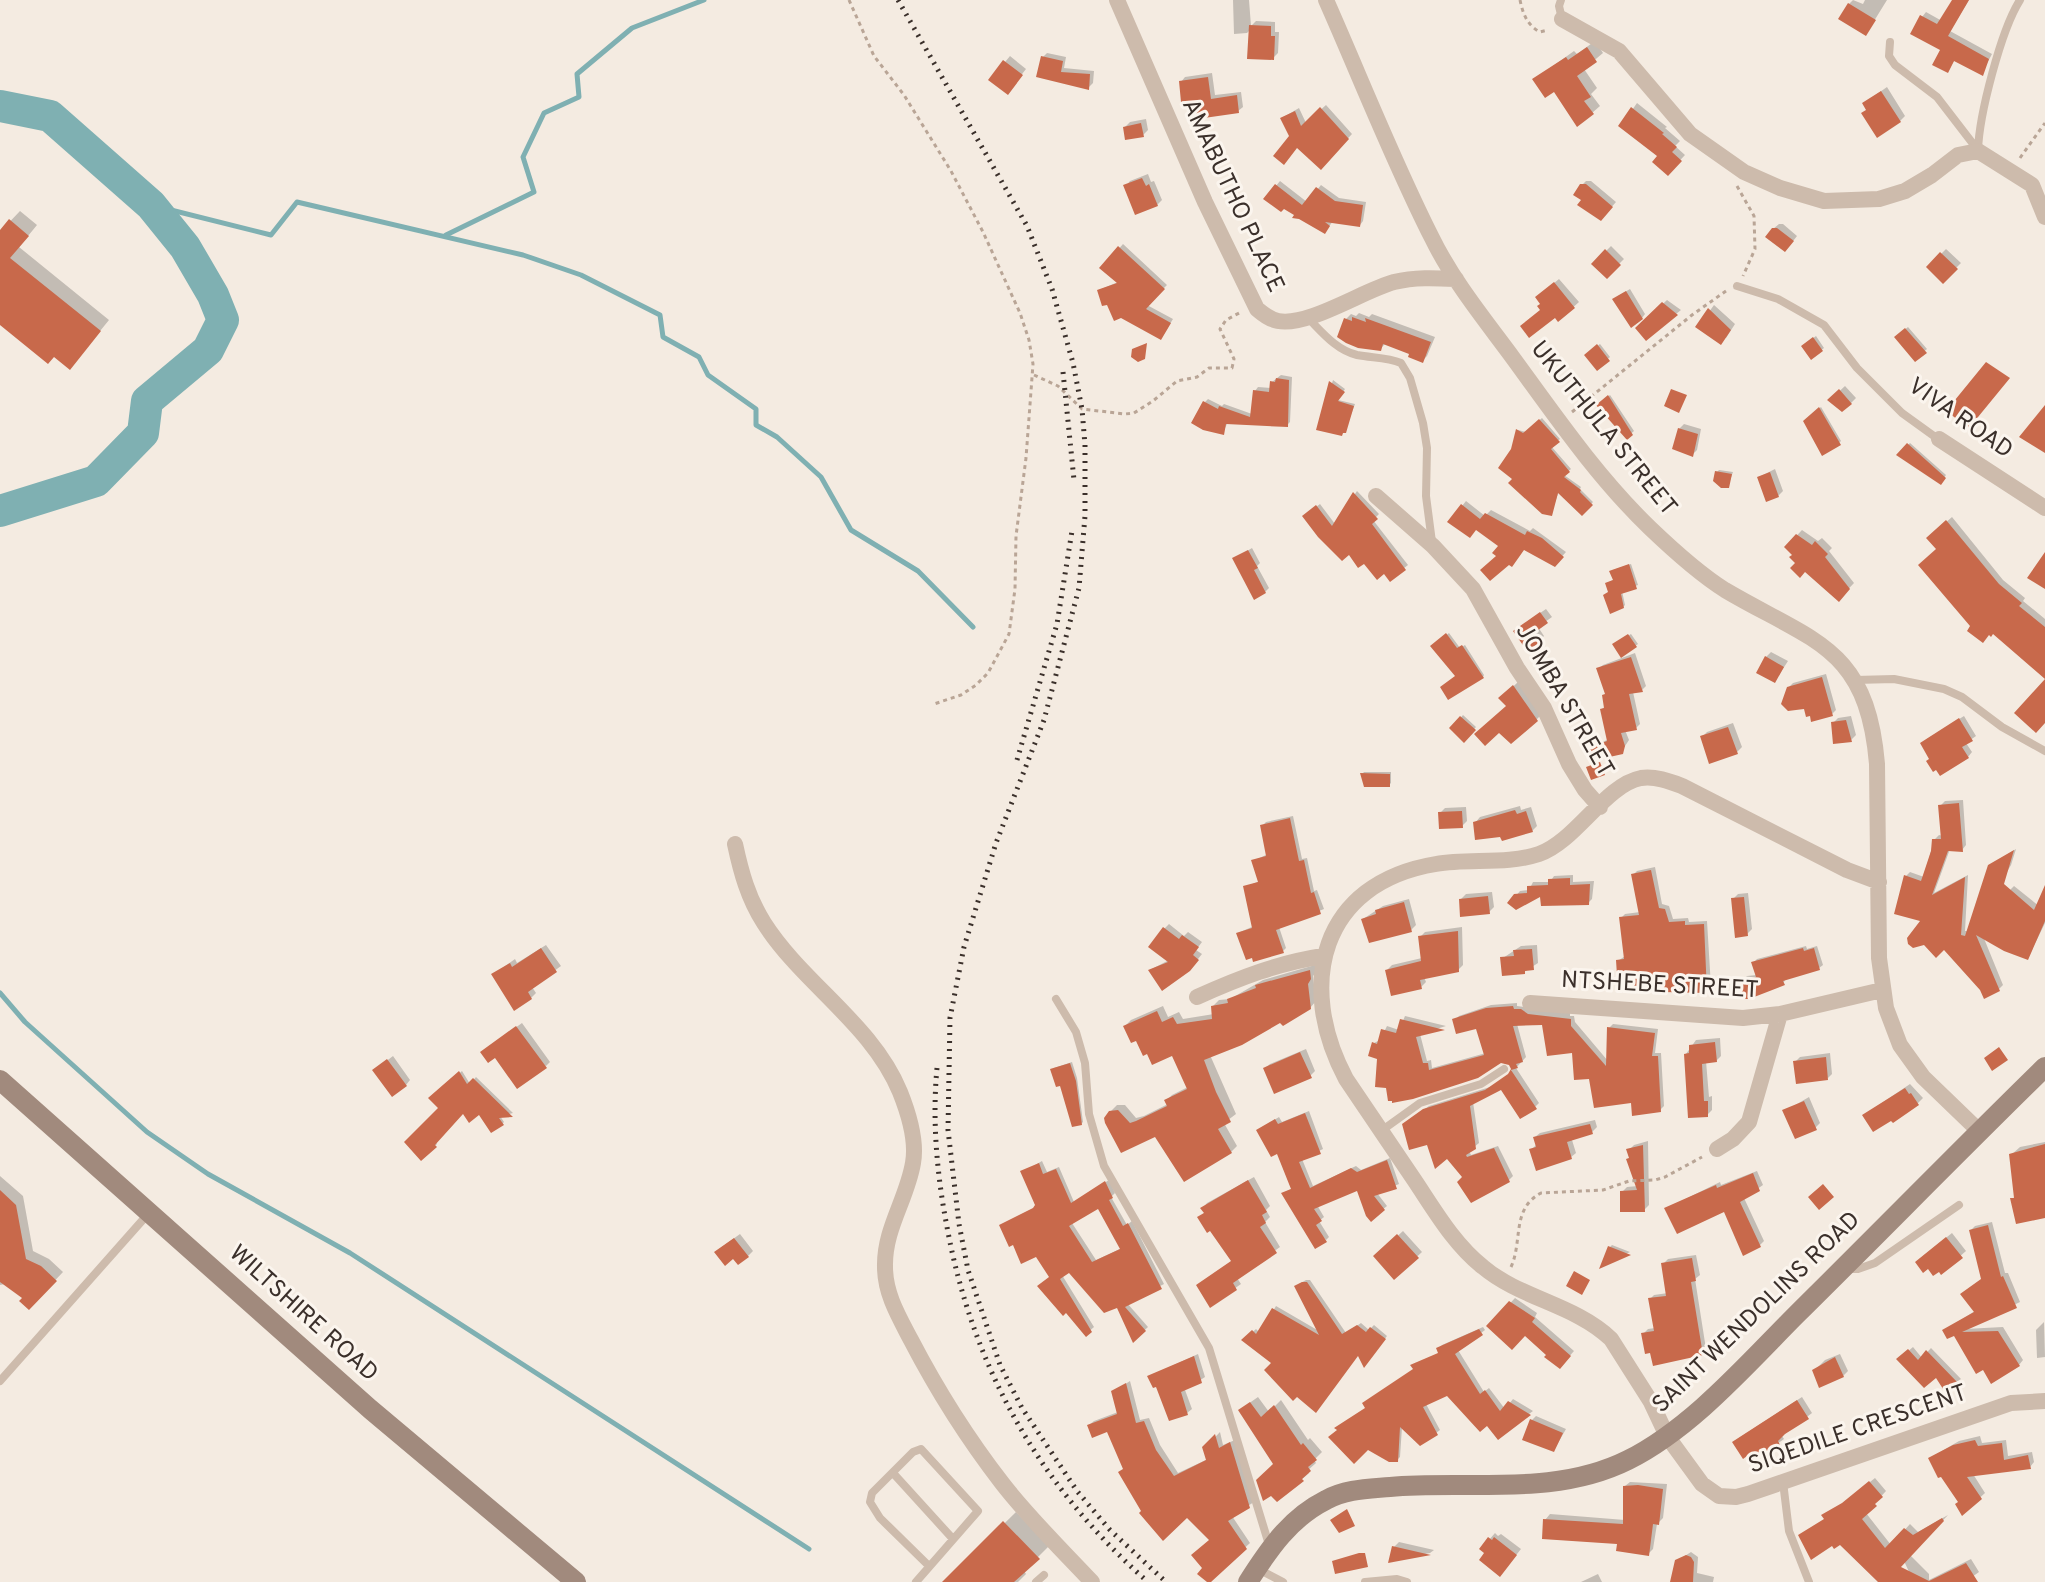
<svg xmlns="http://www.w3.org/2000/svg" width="2045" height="1582" font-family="Overpass,sans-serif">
  <rect width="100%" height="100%" fill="#f4ebe1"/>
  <path fill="#0003" fill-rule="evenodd" d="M1233,0H1249L1251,26L1256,21L1275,22V32H1279L1278,53L1273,58L1251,29L1247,33L1234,34Z
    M1853,0L1863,4L1865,0H1887L1866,34L1849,4Z
    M1954,0H1969L1950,31L1992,54L1982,73L1955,60L1947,70L1942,50L1922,17L1926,12L1942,21Z
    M1595,41L1603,53L1584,69L1597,88L1591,94L1600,106L1592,113L1535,79L1574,51L1577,54Z
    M1047,53L1066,57L1064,68L1094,71L1093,83L1089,87L1038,76L1043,57Z
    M1010,56L1026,69L1012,87L991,79Z
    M1212,73L1215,95L1241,92L1243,107L1238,111L1190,99L1181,82L1185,77Z
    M1887,87L1905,116L1900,121L1868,109L1864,103Z
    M1637,103L1667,127L1665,128L1680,141L1675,146L1685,155L1667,174L1660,156L1621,126Z
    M1326,105L1352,134L1325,163L1291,137L1282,118L1299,108L1306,123Z
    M1146,119L1148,130L1143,135L1125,127L1130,122Z
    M1148,174L1151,182L1154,181L1162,200L1157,205L1126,186L1130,181Z
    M1280,181L1307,202L1321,185L1339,198L1366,202L1363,221L1360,225L1333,221L1328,228L1297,215L1266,198Z
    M1586,181H1591L1616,202L1601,219L1584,200L1582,185Z
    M20,211L37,225L19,247L109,320L79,357L55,355L0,323V232Z
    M1779,224H1783L1797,236L1790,245L1773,229Z
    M1123,244L1167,285L1147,305L1173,319L1164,334L1099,290L1118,282L1102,268Z
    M1611,246L1624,259L1607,276L1593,264Z
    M1946,249L1961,263L1943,281L1928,267Z
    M1559,279L1579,302L1559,320L1542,309V293Z
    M1630,289L1645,314L1642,318L1618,296Z
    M1667,300L1681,310L1646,338L1638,328Z
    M1714,305L1735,324L1726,338L1698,327Z
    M1359,313L1369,317L1372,314L1435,337L1427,356L1422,361L1411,353L1386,343L1380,349L1346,319L1351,314L1356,316Z
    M1908,327L1927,349L1915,359L1896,337Z
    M1816,336L1824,348L1812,357L1803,346Z
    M1600,344L1610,357L1597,368L1586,355Z
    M1281,375L1292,377L1290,422L1287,425L1228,422L1223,432L1205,402L1208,399L1222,406L1224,404L1252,414L1255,391L1258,387L1271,388L1272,382Z
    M1333,380L1345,389L1338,400L1355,404L1345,431L1318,429Z
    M1845,386L1856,398L1851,403L1830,400Z
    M1610,395L1634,431L1627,437L1599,405Z
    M1821,407L1841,441L1839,443L1805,421Z
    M1542,418L1560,439L1551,446L1571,469L1564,475L1581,487L1580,489L1593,502L1582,514L1559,491L1551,514L1515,479L1513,450L1518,430L1526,432Z
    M1684,424L1701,429L1697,450L1692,455L1679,429Z
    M1910,443L1946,475L1941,482L1899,454Z
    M1775,469L1783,491L1778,496L1759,477Z
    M1719,470L1733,472L1728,486L1717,472Z
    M1357,491L1379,514L1373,520L1408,565L1390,579L1384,571L1349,552L1308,513L1320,504L1335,524Z
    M1466,501L1485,516L1491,510L1530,531L1533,528L1566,552L1555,564L1524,548L1499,556L1500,546L1462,506Z
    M1952,517L2003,580L2025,598L2023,601L2045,619V677L1994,632L1973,626L1938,549L1928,538Z
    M1802,530L1818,541L1822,538L1832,548L1829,551L1854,583L1839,599L1798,563L1795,554L1786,547Z
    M1252,548L1260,563L1257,566L1269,588L1265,592L1234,559Z
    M1631,564L1638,585L1622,591L1625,605L1623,607L1607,583L1615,579L1613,570Z
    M1546,609L1552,617L1538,627L1544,636L1539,641L1521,626Z
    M1449,633L1460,648L1465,645L1484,675L1483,677L1457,676L1433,646Z
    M1631,634L1638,644L1622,655L1617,643Z
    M1771,652L1788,661L1775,681L1766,657Z
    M1635,653L1646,686L1642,690L1633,692L1640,724L1636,728L1625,730L1629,740L1623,749H1588L1609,739L1602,709L1606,706L1607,693L1598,669L1603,665Z
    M1826,674L1836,710L1832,714L1805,707L1788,688L1793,683Z
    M1518,682L1541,715L1536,720L1508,706L1501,698Z
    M1463,715L1476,727L1464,740L1452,728Z
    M1851,716L1856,735L1851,740L1833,723L1838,718Z
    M1964,716L1976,736L1966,743L1972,752L1968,757L1931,758L1927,739Z
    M1733,723L1742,747L1737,752L1702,737L1707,732Z
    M1364,772H1391V783L1389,785L1362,774Z
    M1963,800L1966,845L1962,850L1950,849L1934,893L1968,875L1965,931H1968L1989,866L2016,849L2011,865L1990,901L1995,905L2014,886L2039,906L2045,905V923L2028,958L1983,936L2003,985L1999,989L1924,920L1906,876L1910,872L1924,877L1934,840L1939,835L1943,836L1940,806L1945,801Z
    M1520,806L1521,810L1531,807L1537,826L1532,831L1475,823L1480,817Z
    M1466,807L1467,821L1462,826L1440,813L1445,808Z
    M1293,816L1302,859L1307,858L1314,891L1317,890L1324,909L1279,927L1286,948L1283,951L1238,933L1254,926L1245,887L1260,881L1253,861L1268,854L1263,825L1266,822Z
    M1655,867L1662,904L1669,906L1673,919L1688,918L1689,922L1707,921L1711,987L1706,991L1618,961L1625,956L1621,918L1625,914L1640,912L1633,875L1637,871Z
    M1573,875V882L1594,881L1592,899L1588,903L1542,894L1510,903L1520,891L1529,890L1533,882H1550L1554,876Z
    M1492,892L1494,907L1489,912L1461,899L1466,894Z
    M1748,893L1752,929L1747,934L1733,899L1738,894Z
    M1409,899L1416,925L1411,930L1363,919L1383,906Z
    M1169,924L1184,936L1188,932L1202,942L1196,950L1202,954L1194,964L1150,970L1169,960L1164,929Z
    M1462,927L1463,965L1458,970L1424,977L1426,982L1421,987L1387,970L1392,965L1422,958L1420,937L1425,932Z
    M546,945L561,966L532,987L536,993L531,998L494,974L515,959L517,963Z
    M1537,945L1538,963L1524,972L1503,958L1521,946Z
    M1806,946L1807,949L1817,946L1823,965L1819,968L1786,978L1783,984L1737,986L1747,976L1757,975L1753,963L1757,959Z
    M1315,965L1316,972L1313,976L1316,1001L1310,1008L1210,1055L1236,1114L1224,1123L1237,1146L1231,1152L1156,1134L1122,1151L1110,1112L1117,1105H1125L1136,1118L1144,1116L1168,1104L1166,1101L1172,1095L1188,1087L1174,1053L1137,1038L1125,1026L1131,1020L1163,1006L1168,1017L1179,1012L1183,1019L1214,1014L1213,1006L1219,1000L1230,999L1263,980Z
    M1517,1003V1006L1570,1013V1016H1574L1575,1022L1608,1061L1609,1028L1613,1024L1658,1029L1655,1053H1661L1664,1106L1660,1110L1632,1100L1591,1077L1574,1051L1543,1023L1517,1024L1526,1057L1516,1068L1539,1103L1535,1107L1501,1087L1473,1102L1479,1143L1469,1151L1471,1155L1498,1146L1513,1176L1509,1180L1464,1177L1447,1157L1429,1142L1408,1121L1429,1106L1490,1087L1511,1074L1512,1065L1507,1060L1413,1097L1380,1057L1374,1043L1380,1040L1387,1026L1399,1030L1405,1016L1446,1026L1420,1034L1427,1061L1431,1060L1432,1068L1486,1053L1477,1027L1455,1020L1459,1016L1491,1005Z
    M522,1023L550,1062L546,1066L487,1048Z
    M1720,1038L1721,1056L1716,1061H1706L1709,1097L1712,1096V1110L1707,1115L1686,1054L1696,1040Z
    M1306,1049L1315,1071L1310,1076L1265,1068L1270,1064Z
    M1830,1053L1832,1074L1828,1078L1796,1061L1800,1057Z
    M393,1056L410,1080L406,1085L380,1066Z
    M1072,1062L1077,1078L1083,1122L1081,1124L1054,1068Z
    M462,1071L470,1084L476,1077L513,1113L500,1116L504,1122L502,1124L480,1112L463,1111L436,1142L437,1144L421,1158L441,1108L431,1098Z
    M1910,1084L1923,1098L1918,1103L1864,1115Z
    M1809,1097L1820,1123L1815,1128L1785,1111Z
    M1309,1111L1323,1149L1302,1159L1313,1186L1356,1166L1361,1170L1390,1158L1399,1184L1377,1193L1387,1206L1371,1219L1358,1188L1317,1205L1324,1217L1319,1221L1329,1237L1326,1240L1283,1193L1293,1188L1278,1151L1258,1130L1279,1117L1282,1122Z
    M1595,1120L1597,1127L1592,1132L1572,1140L1576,1153L1571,1157L1531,1150L1536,1145L1535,1137L1540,1133Z
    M1648,1141L1649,1205L1644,1210L1622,1192L1627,1187L1638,1186L1629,1150L1634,1145Z
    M2045,1142V1215L2012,1199L2016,1196L2011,1155L2020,1147Z
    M1042,1161L1047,1172L1059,1167L1074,1202L1109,1180L1115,1193L1111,1197L1127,1225L1132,1221L1164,1284L1127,1303L1148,1327L1134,1340L1118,1306L1069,1270L1062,1275L1094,1327L1086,1334L1037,1254L1014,1242L1001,1225L1036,1207L1023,1172ZM1099,1207L1122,1248L1096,1260L1072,1223Z
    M1757,1171L1763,1185L1744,1198L1764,1241L1760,1245L1725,1209L1667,1208L1720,1182L1721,1185Z
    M0,1176L23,1196L33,1251L49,1259L63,1272L29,1308L25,1298L5,1284L0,1285Z
    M1254,1177L1270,1206L1266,1210L1270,1217L1265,1222L1280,1247L1237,1278L1241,1284L1211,1305L1233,1260L1211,1228L1199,1218L1205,1212L1203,1208L1207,1203Z
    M1992,1222L2005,1273H2008L2020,1302L1965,1329L2003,1327L2023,1360L2019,1365L1945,1330L1975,1311L1983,1279L1971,1230L1975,1226Z
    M1403,1231L1422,1252L1395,1277L1376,1256Z
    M1952,1233L1966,1251L1942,1272L1928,1266L1922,1257Z
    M740,1234L753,1251L748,1256L722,1247Z
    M1612,1245L1630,1252L1603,1265L1610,1247Z
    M1696,1255L1700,1275L1695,1279L1706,1349L1702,1353L1643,1334L1648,1329L1655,1328L1650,1299L1654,1295L1668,1293L1663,1264L1668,1259Z
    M1306,1280H1310L1346,1333L1361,1323L1369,1330L1374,1325L1387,1336L1365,1364L1359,1353L1274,1363L1244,1340L1256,1329L1260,1333L1276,1306L1319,1331L1299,1284Z
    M1515,1298L1537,1313L1535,1317L1574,1351L1560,1367L1525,1334L1489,1326Z
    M2044,1322L2045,1357L2037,1358L2036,1330Z
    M1483,1327L1485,1330L1481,1333L1458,1350L1484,1392L1489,1388L1505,1409L1513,1399L1533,1411L1498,1437L1487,1423L1448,1393L1426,1404L1440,1430L1436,1433L1402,1427L1400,1457L1397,1460L1367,1408L1440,1352L1439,1349L1442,1345Z
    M1913,1347L1922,1358L1931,1348L1961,1379L1945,1389L1936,1374L1899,1359Z
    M1198,1354L1205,1377L1185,1390L1192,1409L1187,1413L1150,1376Z
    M1840,1354L1848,1371L1843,1376L1814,1371L1825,1360Z
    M1130,1381L1140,1420L1149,1418L1160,1445L1178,1473L1208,1459L1205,1448L1220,1432L1223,1445L1235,1440L1254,1502L1232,1516L1250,1543L1210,1580L1205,1568L1211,1540L1187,1515L1144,1511L1109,1429L1089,1425L1094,1421L1118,1412L1113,1392Z
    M1258,1397L1269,1412L1281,1400L1308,1440L1310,1438L1322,1452L1314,1460L1316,1463L1307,1471L1309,1473L1293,1487L1275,1464L1248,1404Z
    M1802,1397L1812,1413L1782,1436L1784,1439L1767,1451L1739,1438Z
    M1536,1416L1566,1429L1554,1450L1532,1420Z
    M1980,1436L1982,1443L2006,1440L2008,1456L2032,1452L2034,1462L2030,1467L1973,1474L1985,1493L1963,1513L1960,1502L1930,1458L1959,1441Z
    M1875,1478L1886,1491L1866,1513L1891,1545L1910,1524L1918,1532L1948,1515L1910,1555L1929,1574V1580L1971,1559L1979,1572L1965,1582H1881L1825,1518ZM1904,1561L1910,1574L1898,1568Z
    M1630,1482L1667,1484L1663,1518L1657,1524L1653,1549L1648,1554L1545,1520L1550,1514L1625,1520V1486Z
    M1016,1512L1049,1546L1024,1571L1026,1574L1018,1582H945Z
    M1495,1533L1498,1536L1501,1534L1521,1549L1505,1569L1482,1548Z
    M1399,1542L1434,1550L1430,1553L1391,1560L1394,1547Z
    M1691,1552L1698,1557L1697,1573L1714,1577L1713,1582H1672L1677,1561Z
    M1598,1574L1602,1582H1581Z"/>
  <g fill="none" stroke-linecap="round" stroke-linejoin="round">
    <path stroke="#7fb0b2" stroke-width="5" d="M151,205L271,235L297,202L523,255L581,275L660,315L663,337L699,357L708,375L756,409V425L777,437L821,477L851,530L918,571L973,627
      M446,235L534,192L523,157L544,113L579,97L577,74L632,28L704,0
      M0,993L25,1022L147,1132L208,1174L350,1253L809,1549"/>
    <path stroke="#7fb0b2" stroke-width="32" d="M0,106L50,116L151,205L185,247L213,295L223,320L208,350L147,401L143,433L96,481L0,511"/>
  </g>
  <path fill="#c8694b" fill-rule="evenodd" d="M1952,0H1969L1948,36L1989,59L1983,76L1954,61L1948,73L1932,65L1940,50L1910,34L1920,15L1937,24Z
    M1848,3L1876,20L1866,36L1838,19Z
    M1249,25L1271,26V36H1275L1274,60L1247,59Z
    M1587,47L1597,62L1577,76L1591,97L1584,101L1594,114L1577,127L1554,92L1545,98L1532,79L1566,57L1568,60Z
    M1041,56L1063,61L1061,72L1090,74L1089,90L1036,77Z
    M1003,60L1023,75L1008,95L988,80Z
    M1208,77L1211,99L1237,95L1239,113L1204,118L1202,113L1190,114L1188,101L1181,102L1179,81Z
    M1881,91L1901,122L1877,138L1861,113L1866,110L1862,103Z
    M1320,107L1349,139L1321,170L1297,148L1284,165L1273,156L1289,136L1280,118L1295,111L1301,126Z
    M1631,107L1664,133L1662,134L1677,147L1672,152L1682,161L1668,176L1652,162L1657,156L1618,126Z
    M1141,123L1144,137L1125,140L1123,127Z
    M1142,178L1146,186L1149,184L1158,206L1135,215L1123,185Z
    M1275,184L1302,205L1316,187L1335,201L1363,205L1360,227L1325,222L1330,226L1325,234L1299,219L1292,218L1294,215L1284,209L1281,212L1263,199Z
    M1580,184H1586L1613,207L1601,221L1577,205L1581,200L1573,195Z
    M9,219L29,236L10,258L101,331L70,370L54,357L48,364L0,325V230Z
    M1772,228H1777L1794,241L1785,252L1765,237Z
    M1118,246L1165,289L1146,309L1171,323L1161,340L1121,318L1114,321L1107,305L1102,306L1097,290L1117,283L1099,268Z
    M1605,249L1621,265L1607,279L1591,264Z
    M1940,252L1958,269L1943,284L1926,267Z
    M1554,282L1575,308L1558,322L1555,318L1529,338L1520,326L1540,310L1537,306L1540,304L1535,297Z
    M1626,291L1643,319L1631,328L1612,299Z
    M1662,302L1678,315L1646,341L1635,328Z
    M1708,308L1731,330L1721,345L1695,327Z
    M1352,317L1366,322L1365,318L1431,342L1423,363L1408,357L1409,354L1383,344L1381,351L1358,348L1346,343L1337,337L1344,318L1352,321Z
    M1905,328L1927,353L1915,362L1894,337Z
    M1813,337L1823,351L1811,360L1801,346Z
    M1147,343L1145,359L1138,362L1131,357L1132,349Z
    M1597,344L1610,361L1597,371L1584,355Z
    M1986,362L2010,378L1969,428L1946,411Z
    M1276,378L1289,380L1288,427L1226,424L1224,435L1203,430L1191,423L1203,401L1218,409L1219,406L1250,417L1253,390L1269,392L1270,381L1275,382Z
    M1329,381L1345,392L1338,401L1354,406L1346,433H1343L1342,436L1316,430Z
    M1671,389L1687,395L1679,413L1664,406Z
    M1839,389L1852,404L1842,412L1827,400Z
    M1608,395L1633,435L1627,440L1596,405Z
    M2045,405V453L2019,437Z
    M1819,407L1841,445L1822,456L1803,421Z
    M1539,419L1560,442L1551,449L1570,472L1564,477L1581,490L1580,492L1593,505L1582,516L1558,493L1552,516L1542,514L1508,483L1512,479L1498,468L1511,449L1516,429L1523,433Z
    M1678,428L1698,434L1693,457L1672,449Z
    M1907,443L1946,478L1941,485L1896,455Z
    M1715,471L1732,474L1729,488H1721L1713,481Z
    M1770,472L1779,497L1766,502L1757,477Z
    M1353,492L1378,519L1372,524L1406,570L1390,582L1384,574L1377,580L1364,564L1358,568L1349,555L1342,561L1318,537L1302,516L1316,505L1332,526Z
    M1461,504L1480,519L1485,513L1525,535L1527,531L1542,538L1564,557L1555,567L1524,550L1512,567L1509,565L1490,581L1480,570L1496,556L1492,553L1498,546L1476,530L1470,538L1447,522Z
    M1946,520L1999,584L2022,603L2019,606L2045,627V723L2036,733L2014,713L2045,679L1993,634L1991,637L1989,635L1983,643L1967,631L1970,626L1918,565L1936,549L1926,538Z
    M1796,534L1812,545L1815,541L1828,554L1825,557L1850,589L1839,602L1805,572L1800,578L1790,568L1795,563L1789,557L1792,555L1784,547Z
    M1248,550L1258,568L1254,570L1266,593L1254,600L1232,558Z
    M2045,552V589L2027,578Z
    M1629,564L1637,589L1621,594L1624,608L1610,614L1603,595L1608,592L1605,583L1613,580L1609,571Z
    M1540,612L1548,623L1534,633L1541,642L1527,651L1513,631Z
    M1446,633L1457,648L1462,645L1484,678L1448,700L1440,687L1455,676L1430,646Z
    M1628,634L1637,647L1621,658L1612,644Z
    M1765,656L1784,667L1775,683L1756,673Z
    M1631,657L1643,692L1629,694L1637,730L1621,733L1625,746L1623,754L1591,761L1586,749L1607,741L1600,709L1604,708L1602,695L1605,694L1596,668Z
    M1822,677L1833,716L1811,722L1810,716L1806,717L1804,709L1788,711L1781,704L1787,687Z
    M1513,685L1538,721L1511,744L1499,733L1485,746L1474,734L1506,706L1498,698Z
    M1460,716L1476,730L1464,743L1449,728Z
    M1959,718L1973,741L1962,747L1969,758L1940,776L1936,770L1933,772L1926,761L1929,759L1920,743Z
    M1846,720L1852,742L1833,744L1831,722Z
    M1728,727L1738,754L1709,764L1700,736Z
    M1600,762L1605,775L1591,780L1586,767Z
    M1360,773L1390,774V787H1364Z
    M1959,803L1963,852L1948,851L1932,895L1965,877L1961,935L1965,936L1988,865L2014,850L2004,884L2034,910L2045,885V921L2028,960L2004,951L1976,935L2000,991L1984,999L1980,990L1944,950L1936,958L1924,945L1913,948L1908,944L1907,938L1920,921L1894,914L1904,875L1921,881L1931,851L1932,839H1941L1938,805Z
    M1515,810L1517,814L1526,811L1533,832L1502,841L1500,837L1475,840L1473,822Z
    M1462,811L1463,828L1439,829L1438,812Z
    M1290,818L1299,861L1304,860L1311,893L1314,892L1321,914L1276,930L1284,953L1253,962L1252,958L1246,960L1236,933L1252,928L1243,886L1258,882L1251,860L1266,856L1260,825Z
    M1651,870L1659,908L1665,909L1669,922L1685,921V925L1704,924L1707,993L1618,991L1616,960L1624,959L1619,917L1639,915L1631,874Z
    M1570,878V885L1590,884L1589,905L1541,906L1540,897L1516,910L1507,903L1514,894L1527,893V886L1548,885V879Z
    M1488,896L1490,914L1460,917L1459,899Z
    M1744,897L1748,936L1735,938L1731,898Z
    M1404,902L1412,932L1369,943L1361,919L1376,914L1375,910Z
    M1163,927L1179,939L1182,935L1199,947L1193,955L1199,960L1190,971L1162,991L1148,970L1168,962L1148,947Z
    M1458,931L1459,972L1420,980L1422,989L1391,996L1385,970L1421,961L1418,936Z
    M541,948L557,972L528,992L532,999L514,1011L491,974L510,963L512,967Z
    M1803,948L1804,951L1814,948L1820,970L1783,981L1785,985L1749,999H1744L1736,994L1735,985L1738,981L1756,977L1751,962Z
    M1532,949L1534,970L1525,971V974L1502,976L1500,957L1514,956L1513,950Z
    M1310,970L1311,979L1308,984L1311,1009L1283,1026L1280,1023L1242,1045L1204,1060L1216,1092L1231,1122L1218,1129L1232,1153L1184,1182L1155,1137L1121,1153L1105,1123L1104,1118L1109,1111L1118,1110L1130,1123L1136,1121L1167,1106L1164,1100L1187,1089L1172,1056L1152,1065L1147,1054L1143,1056L1136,1041L1131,1043L1123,1026L1157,1011L1162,1022L1173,1017L1177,1024L1212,1019L1211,1006L1228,1003L1227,999L1256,988L1255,985Z
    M1513,1006L1514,1009H1521L1528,1014L1571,1019V1026L1606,1066L1607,1027L1655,1033L1652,1056H1658L1661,1112L1632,1116L1631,1103L1594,1108L1589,1079L1574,1080L1572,1053L1547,1056L1542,1025L1513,1026L1523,1062L1516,1064L1518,1068L1511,1070L1537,1109L1520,1119L1501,1090L1470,1106L1476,1149L1466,1155L1467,1157L1494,1148L1510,1182L1471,1203L1457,1182L1462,1177L1447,1159L1435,1169L1427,1145L1409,1150L1402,1124L1423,1109L1485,1090L1508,1074L1511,1069L1509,1065L1501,1063L1478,1078L1413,1099L1392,1103V1101H1388L1386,1088L1375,1087L1377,1059L1368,1056L1372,1042L1377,1044L1381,1029L1396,1033L1400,1019L1445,1030L1416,1037L1423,1063H1428L1429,1070L1484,1055L1476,1029L1456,1034L1452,1019L1486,1008Z
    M516,1026L547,1068L517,1089L495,1058L488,1063L480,1052Z
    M1715,1042L1717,1062L1702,1064L1704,1101H1708V1117L1688,1118L1684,1054L1689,1053V1045Z
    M1999,1047L2008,1060L1992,1071L1984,1058Z
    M1300,1052L1312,1078L1274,1094L1263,1068Z
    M1826,1057L1828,1080L1796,1084L1793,1061Z
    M387,1059L407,1086L392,1097L372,1070Z
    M1070,1063L1076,1081L1082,1125L1072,1127L1060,1086L1056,1087L1050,1069Z
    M459,1071L467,1084L473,1078L513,1117L499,1118L504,1125L491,1133L479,1115L469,1123L463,1114L435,1145L437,1147L421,1161L404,1142L438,1108L428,1098Z
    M1905,1088L1909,1094L1911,1093L1919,1105L1893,1123L1891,1121L1873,1132L1862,1115Z
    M1804,1101L1817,1130L1795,1139L1782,1110Z
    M1305,1113L1321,1154L1299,1162L1310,1188L1351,1168L1357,1172L1387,1160L1397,1189L1374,1196L1385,1210L1371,1222L1366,1216L1357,1191L1314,1209L1322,1221L1316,1225L1327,1242L1315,1249L1281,1193L1291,1189L1277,1154L1271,1157L1256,1130L1275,1119L1278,1124Z
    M1590,1124L1593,1134L1567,1142L1572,1159L1536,1171L1529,1149L1536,1147L1533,1137Z
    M2045,1144V1218L2016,1224L2010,1198H2014L2009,1154Z
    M1643,1145L1645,1212H1620V1191L1637,1190L1626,1159L1629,1158L1626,1149Z
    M1039,1163L1043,1174L1056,1169L1071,1203L1105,1181L1113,1198L1109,1200L1123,1226L1128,1223L1162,1289L1125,1307L1146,1331L1133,1343L1117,1308L1104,1313L1069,1273L1060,1279L1092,1332L1086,1337L1066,1313L1063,1316L1037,1286L1049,1277L1036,1257L1021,1264L1013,1245L1009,1247L999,1225L1033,1208L1035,1205L1020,1171ZM1098,1209L1120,1249L1092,1262L1069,1226Z
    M1753,1173L1760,1191L1740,1202L1761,1247L1743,1256L1724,1212L1677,1234L1664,1208L1716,1185L1717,1188Z
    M1248,1180L1267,1212L1262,1215L1266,1223L1260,1227L1277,1253L1233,1283L1237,1290L1210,1308L1196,1285L1231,1261L1210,1231L1207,1233L1197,1217L1204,1213L1200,1208Z
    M1823,1184L1834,1197L1819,1210L1808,1197Z
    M0,1190L16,1205L26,1259L41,1266L57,1281L29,1310L19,1301L22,1298L0,1282Z
    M1988,1225L2001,1277L2003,1276L2017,1308L1962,1332L1998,1331L2020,1366L1991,1384L1983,1370L1976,1374L1954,1336L1947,1339L1942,1330L1974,1312L1960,1294L1981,1279L1969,1230Z
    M1397,1234L1419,1258L1394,1280L1373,1256Z
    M1946,1237L1963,1258L1941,1275L1939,1272L1933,1276L1928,1269L1923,1273L1915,1262Z
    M734,1238L749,1257L738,1265L733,1259L725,1266L714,1252Z
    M1608,1246L1631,1255L1599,1269Z
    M1692,1258L1696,1281L1691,1282L1703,1355L1653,1366L1650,1353L1645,1354L1641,1333L1654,1331L1648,1298L1666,1296L1661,1263Z
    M1574,1271L1590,1280L1582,1295L1566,1286Z
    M1302,1282H1307L1342,1334L1357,1325L1366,1332L1370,1327L1386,1339L1364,1368L1358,1356L1316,1413L1297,1397L1293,1401L1264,1370L1271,1363L1241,1340L1252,1330L1256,1334L1272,1308L1319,1335L1294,1286Z
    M1509,1301L1535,1318L1532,1322L1571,1356L1560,1369L1544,1357L1546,1355L1525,1336L1512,1350L1486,1326Z
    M1479,1329L1483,1335L1455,1354L1480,1394L1485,1390L1500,1411L1508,1401L1531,1415L1498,1440L1487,1426L1480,1432L1447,1396L1423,1407L1438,1435L1420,1446L1400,1427L1398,1462H1389L1368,1450L1354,1464L1328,1437L1337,1430L1334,1428L1365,1408L1362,1403L1413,1369L1410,1365L1438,1353L1436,1348Z
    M1908,1349L1918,1360L1926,1350L1959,1384L1945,1392L1936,1378L1924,1388L1896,1359Z
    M1194,1356L1202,1383L1181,1392L1188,1415L1169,1421L1156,1387L1153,1388L1147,1376Z
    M1835,1357L1844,1377L1819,1388L1812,1370Z
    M1126,1383L1136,1423L1144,1421L1156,1450L1174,1476L1206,1460L1202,1447L1215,1434L1219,1448L1230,1442L1250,1508L1228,1521L1247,1549L1211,1582H1207L1197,1574L1202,1568L1191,1555L1209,1540L1187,1518L1163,1541L1139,1513L1141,1511L1118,1472L1123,1469L1107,1432L1092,1438L1087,1425L1117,1414L1111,1391Z
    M1797,1400L1809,1419L1785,1434L1778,1441L1780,1445L1766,1454L1764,1450L1754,1457L1751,1453L1743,1459L1732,1442Z
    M1250,1402L1261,1417L1274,1405L1301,1445L1303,1443L1317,1460L1308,1467L1311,1471L1302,1479L1304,1481L1277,1502L1271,1496L1263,1501L1256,1480L1273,1464L1238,1410Z
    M1530,1419L1563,1433L1554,1452L1522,1440Z
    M1975,1440L1978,1446L2002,1443L2004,1460L2028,1455L2031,1469L1967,1477L1982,1499L1962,1516L1955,1504L1958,1502L1941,1477L1938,1478L1928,1458L1953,1445Z
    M1869,1481L1883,1497L1875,1504L1877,1506L1862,1519L1885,1548L1904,1528L1913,1535L1942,1518L1944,1521L1901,1567L1929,1581L1966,1563L1978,1582H1878L1840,1545L1834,1549L1832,1546L1811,1560L1798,1535L1824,1519L1821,1515L1842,1503Z
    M1638,1485L1663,1489L1659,1525L1653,1524L1649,1556L1616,1551L1617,1544L1542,1539L1543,1519L1623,1524V1486Z
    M1347,1509L1355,1526L1339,1533L1330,1520Z
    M1003,1521L1040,1559L1014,1582H942Z
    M1488,1537L1492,1540L1494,1537L1517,1555L1500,1577L1479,1560L1484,1553L1479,1549Z
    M1392,1546L1431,1555L1388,1563Z
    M1359,1553H1365L1368,1567L1335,1574L1332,1561Z
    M1686,1555L1691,1557L1694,1562L1693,1582H1670L1675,1560Z"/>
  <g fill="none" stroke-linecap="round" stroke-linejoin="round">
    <path stroke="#b9a596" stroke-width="3" stroke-dasharray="4 4" stroke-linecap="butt" d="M849,0L874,56L904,95L951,171L983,232L1020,313L1029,340L1033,364L1026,458L1016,536L1015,589L1009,634L988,673L976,685L961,695L934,704
      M1520,0C1523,14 1527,25 1540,32L1548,30
      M2020,158L2045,123
      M1737,186L1754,216L1755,249L1743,276
      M1034,375L1058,386L1082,409L1125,414L1134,413L1153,401L1177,381L1197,377L1209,368H1232L1234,359L1220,329L1226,320L1241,312
      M1572,412L1692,315L1726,291
      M1511,1267C1523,1241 1511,1209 1541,1193L1603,1190L1629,1181L1655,1180L1665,1177L1702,1157"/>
    <path stroke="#cdbbac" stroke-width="8" d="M1561,0L1559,6L1562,19
      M1890,42L1889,56L1895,65L1937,97L1977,149
      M1978,151C1979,115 2001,30 2020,0
      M1737,286L1778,299L1824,325L1857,368L1902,413L1938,439
      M1307,317C1322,332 1336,350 1357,355C1372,358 1387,357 1401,363L1410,378L1423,423L1427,448L1426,496L1432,542
      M1855,680L1894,679L1944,689L1962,697L2002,727L2045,751
      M1056,999L1076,1032L1085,1063L1089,1114L1104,1166L1209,1348L1270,1548
      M1381,1131L1420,1103L1481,1084L1504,1069
      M1846,1269H1858L1875,1263L1959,1205
      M0,1381L148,1214
      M893,1473L953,1539
      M1783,1482L1789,1531L1809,1582
      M1258,1569L1283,1582
      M916,1582L978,1511L921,1449L913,1452L872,1493L870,1502L880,1518L929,1566
      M1036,1582L1044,1575
      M1365,1582L1397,1579L1407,1582"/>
    <path stroke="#cdbbac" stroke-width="16" d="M1117,0L1205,202L1257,309C1263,314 1269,319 1278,321C1308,327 1364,290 1394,282C1415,277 1435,278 1456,279
      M1326,0C1361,79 1393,161 1432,238C1453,281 1485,320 1513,358C1556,417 1598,478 1650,528C1673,550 1698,573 1725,590C1813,642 1867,646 1877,764L1879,958L1886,1008L1900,1045L1923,1077L1979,1131
      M1562,19L1619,51L1690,134L1744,172L1780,188L1824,201L1879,199L1905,191L1932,175L1958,155L1978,151L2032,185L2045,217
      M1939,439L2045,508
      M1376,496L1433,546L1473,589L1517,668L1544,708L1569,764L1585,790L1600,807
      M735,844C741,872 748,898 764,923C803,984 872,1024 900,1092C908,1112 917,1141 913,1163C907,1199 884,1229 885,1267C885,1294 899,1317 911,1340C937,1390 968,1439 1002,1483C1029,1518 1062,1550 1092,1582
      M1879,882L1847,870L1682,786C1669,781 1655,776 1641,778C1605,785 1576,841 1539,854C1506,865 1469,858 1436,864C1320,883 1296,985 1346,1079C1369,1113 1392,1147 1415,1181C1435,1211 1454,1244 1483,1267C1521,1299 1574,1304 1611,1339L1651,1402L1667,1436L1702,1484L1719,1496L1736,1497L1748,1494L2011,1403L2045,1401
      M1197,997C1239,978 1278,963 1323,956
      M1530,1003L1743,1018L1780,1014L1882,990
      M1717,1149L1733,1139L1749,1122L1780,1014"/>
    <path stroke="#a18a7d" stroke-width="20" d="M0,1080L370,1409L576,1582
      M1248,1582C1269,1549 1290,1518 1326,1500C1346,1489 1368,1489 1390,1487C1469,1480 1554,1497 1628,1460C1692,1428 1747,1364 1797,1314C1880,1232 1962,1148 2045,1067"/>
    <path stroke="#3b302b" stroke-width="5" stroke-dasharray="2 6" stroke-linecap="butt" d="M898,0L1027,226L1052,289L1073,363L1082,409L1085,445V516L1079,588L1044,720L996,843L964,947L950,1018L948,1130L959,1224L968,1270L1000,1365L1022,1408L1077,1491L1110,1530L1166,1582
      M1063,372L1074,480
      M1017,760L1057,624L1072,531
      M937,1068C932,1121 937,1175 947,1227C973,1368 1040,1487 1148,1582"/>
  </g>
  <g text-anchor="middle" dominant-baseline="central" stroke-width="6" stroke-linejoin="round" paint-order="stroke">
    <g font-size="24" fill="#3b302b" stroke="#fbf5ee">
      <text transform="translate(1232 196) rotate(65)">AMABUTHO PLACE</text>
      <text transform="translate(1960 419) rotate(35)">VIVA ROAD</text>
      <text transform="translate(1603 429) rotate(51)">UKUTHULA STREET</text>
      <text transform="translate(1564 701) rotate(60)">JOMBA STREET</text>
      <text transform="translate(1660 986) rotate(3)">NTSHEBE STREET</text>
      <text transform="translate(1757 1313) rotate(-44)">SAINT WENDOLINS ROAD</text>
      <text transform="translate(303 1314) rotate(42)">WILTSHIRE ROAD</text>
      <text transform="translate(1858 1430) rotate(-19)">SIQEDILE CRESCENT</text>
    </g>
  </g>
</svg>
